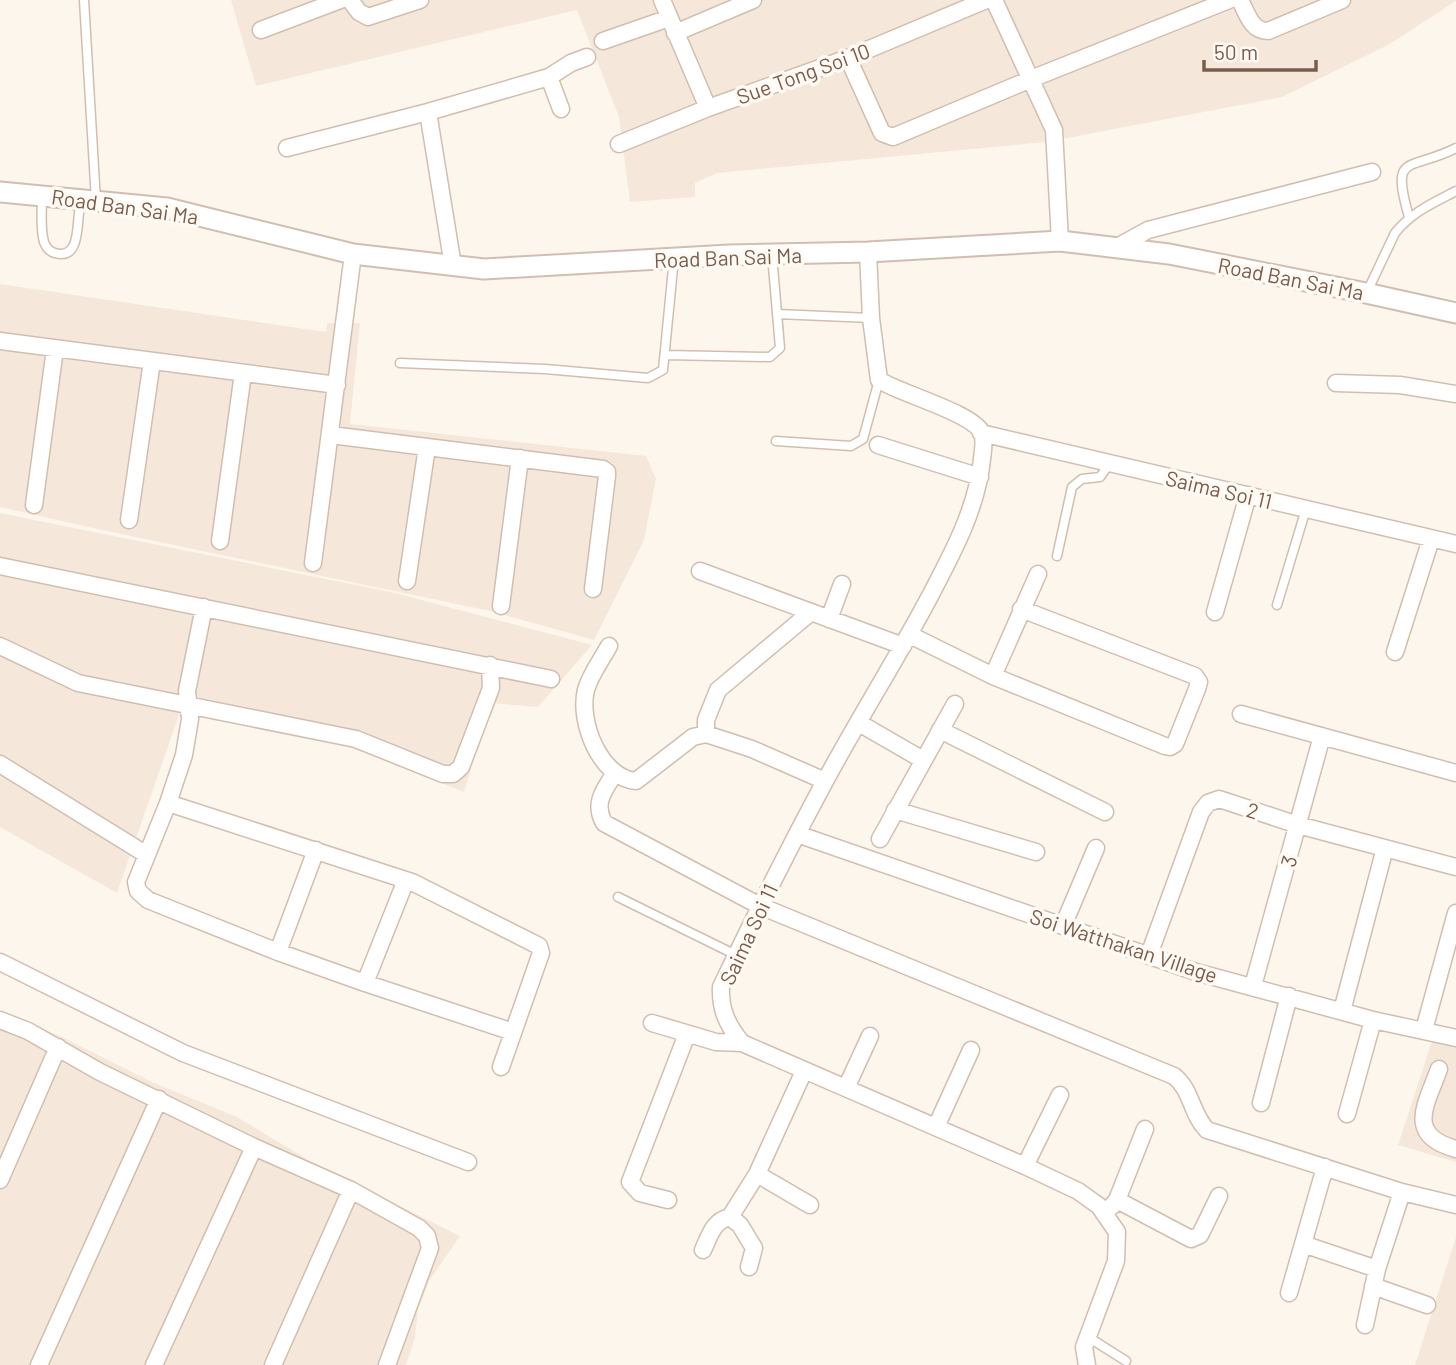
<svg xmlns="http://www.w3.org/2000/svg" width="1456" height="1365" font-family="Barlow,sans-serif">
  <rect width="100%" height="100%" fill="#fdf6ec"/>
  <path fill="#f5e8da" d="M231,0H1456V1L1388,45L1282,97L1046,142L717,173L695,183V197L630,202L619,117L577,10L256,86Z
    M0,284L326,332L327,323H360L350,424L646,456L656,479L644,540L594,640L490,611L97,529L0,507Z
    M0,513L395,593L592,645L538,707L490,703L464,792L313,733L181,709L117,893L0,827Z
    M0,1011L60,1036L152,1082L237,1117L310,1161L460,1236L429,1281L418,1309L415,1338L406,1365H0Z
    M1433,1038L1456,1042V1162L1398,1145Z
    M1456,1237V1365H1415Z"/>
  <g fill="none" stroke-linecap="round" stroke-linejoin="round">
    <g stroke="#d1beb0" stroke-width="11">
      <path id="service" d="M84,0L96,201
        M42,197C42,211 40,228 44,242C46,247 50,252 55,253C79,260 77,228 79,213
        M1409,217C1390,151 1409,172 1456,148
        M1367,292L1395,233C1412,212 1433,203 1456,191
        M777,314L871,318
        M665,355L770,357L780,348L772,255
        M400,363L545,369L648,378L663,370L674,258
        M776,441L851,446L863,439L879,380
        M1057,556L1072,487L1082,479L1100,477L1110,463
        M1277,605L1306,509
        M618,897L736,955
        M1088,1337L1126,1361"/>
    </g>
    <g stroke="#d1beb0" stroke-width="19">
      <path id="minor" d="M350,0L359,12L368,17L420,0
        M662,0L708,108
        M994,0L1054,130L1060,241
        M1240,0C1247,13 1251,31 1268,31L1342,0
        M261,30L340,0
        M675,33L753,0
        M603,41L669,18
        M848,58L882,133L893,137L1031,79L1229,0
        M561,109L549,77L571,63L587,57
        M428,112L453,266
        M619,144L708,108L848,58L986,0
        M287,148L428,112L549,77
        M1117,247L1148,230L1372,172
        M868,252L871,318L879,380C901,394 973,413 982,433C985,441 983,451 982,459C977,509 952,554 929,598C896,660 858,720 824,783C788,850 754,918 721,987C720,1009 727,1025 742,1043L1025,1166L1078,1191L1099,1206L1117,1232L1116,1261L1084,1347L1087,1365
        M0,341L337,385
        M1336,383L1400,385L1456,394
        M981,433L1456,544
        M331,435L603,469L607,472V476L593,589
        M878,445L980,477
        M34,505L55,349
        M129,520L152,361
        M220,541L243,373
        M313,563L353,254
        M0,566L551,679
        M700,571L903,646
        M407,581L427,447
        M501,606L520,458
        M204,607L187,691L190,719L184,755L168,803L136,882L138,891L148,900L278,952L365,983L513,1032
        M1215,612L1248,495
        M829,619L842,584
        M910,635L993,676L1165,746L1170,747L1175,744L1197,689L1199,682L1195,676L1021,609
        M0,646L78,683L356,739L443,774H453L461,767L491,688L490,665
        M609,646C602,659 590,675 586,690C578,721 600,778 636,781L693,737L706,734L752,749L825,781
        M1395,652L1431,539
        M993,676L1038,574
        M1241,714L1456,773
        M859,723L923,760
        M940,730L1105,812
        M706,734V720L718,690L811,612
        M0,764L147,855
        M615,773C604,790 593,803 604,823L760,906L1174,1076C1192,1090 1191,1114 1207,1130L1402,1192L1456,1205
        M168,803L412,882L539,946L541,953L501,1067
        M895,810L1036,852
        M797,834L1196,972L1373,1020L1456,1038
        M880,839L955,704
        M1063,926L1096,848
        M278,952L316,850
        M1149,955L1201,812L1208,803L1219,799L1298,825L1456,867
        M0,962L183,1053L468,1162
        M365,983L406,880
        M1253,986L1322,736
        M1342,1011L1385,848
        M0,1020L28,1031L100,1072L254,1147L351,1190L419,1228L427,1236L430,1248L387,1365
        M652,1023L716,1042L742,1043
        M1424,1030L1456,913
        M1439,1069C1426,1105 1405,1135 1456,1149
        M846,1088L870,1036
        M1261,1103L1289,996
        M1347,1114L1373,1020
        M936,1127L971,1050
        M1025,1166L1060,1095
        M757,1174L810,1205
        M0,1180L58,1047
        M668,1200L640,1193L630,1182L687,1034
        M1117,1200L1191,1239L1200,1235L1219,1196
        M1111,1207L1117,1200L1145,1129
        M1303,1244L1377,1269
        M703,1250C710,1235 713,1221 730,1217
        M749,1267L754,1248L740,1225L730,1217L757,1174L804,1071
        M1373,1286L1427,1305
        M1289,1293L1325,1167
        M1365,1325L1377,1269L1402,1192
        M39,1365L159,1099
        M154,1365L254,1147
        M273,1365L351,1190"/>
    </g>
    <g stroke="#d1beb0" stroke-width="23">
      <path id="tertiary" d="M0,192L167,208L353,254L484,269L729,255L868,252L1060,241L1169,254L1366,293L1456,313"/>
    </g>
    <use href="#service" stroke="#fff" stroke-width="8"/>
    <use href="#minor" stroke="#fff" stroke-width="16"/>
    <use href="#tertiary" stroke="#fff" stroke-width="19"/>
  </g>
  <g text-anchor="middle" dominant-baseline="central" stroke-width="7" stroke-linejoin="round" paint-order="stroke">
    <g font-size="21" fill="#7a5c4d" stroke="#fffaf3">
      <text transform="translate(803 73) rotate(-20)">Sue Tong Soi 10</text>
      <text transform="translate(125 206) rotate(8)">Road Ban Sai Ma</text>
      <text transform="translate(728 257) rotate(-2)">Road Ban Sai Ma</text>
      <text transform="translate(1291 278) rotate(11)">Road Ban Sai Ma</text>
      <text transform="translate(1219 489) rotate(13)">Saima Soi 11</text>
      <text transform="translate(1253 810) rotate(18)">2</text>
      <text transform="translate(1288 861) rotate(-74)">3</text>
      <text transform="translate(748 934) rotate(-65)">Saima Soi 11</text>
      <text transform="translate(1124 945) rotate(18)">Soi Watthakan Village</text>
    </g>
  </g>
  <path d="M1204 60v10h112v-10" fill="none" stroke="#7a5c4d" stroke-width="3.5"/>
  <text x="1214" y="60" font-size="21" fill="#7a5c4d" stroke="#fffaf3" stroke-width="5" paint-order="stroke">50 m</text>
</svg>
